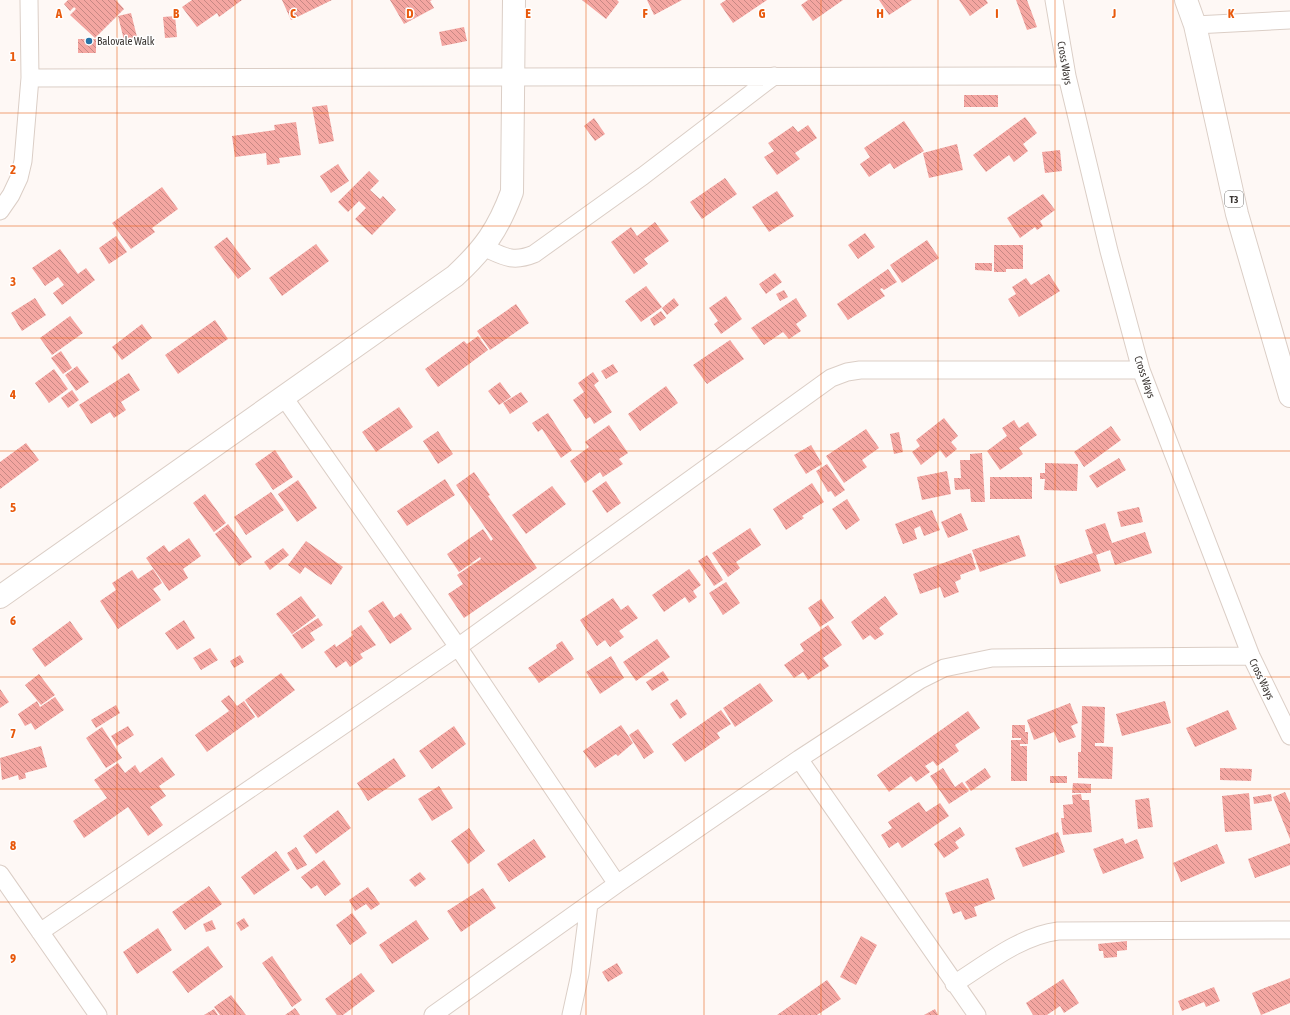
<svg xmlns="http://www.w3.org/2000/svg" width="1290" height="1015" font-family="'Asap Condensed',sans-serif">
  <defs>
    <pattern id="building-back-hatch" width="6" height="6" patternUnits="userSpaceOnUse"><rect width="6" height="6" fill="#f4a6a1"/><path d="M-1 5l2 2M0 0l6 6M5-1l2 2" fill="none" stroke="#c78884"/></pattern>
  </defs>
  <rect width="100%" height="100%" fill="#fef8f5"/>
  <path fill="url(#building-back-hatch)" d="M68,0H116L124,9L95,38L70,15L76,9L74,7L70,11L64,4Z
    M192,0H242L219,17L217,13L197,27L182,7Z
    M282,0H332L291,20Z
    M390,0H432L430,1L434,8L404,24Z
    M582,0H617L619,2L606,19Z
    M647,0H682L654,15Z
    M726,0H767L733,23L720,4Z
    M808,0H843L813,21L801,5Z
    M879,0H912L889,15Z
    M959,0H986L988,3L970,16Z
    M1016,0H1027L1037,27L1027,30Z
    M131,13L137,37L124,40L118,16Z
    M175,16L177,37L165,38L163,17Z
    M464,27L467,41L442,46L439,32Z
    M78,39H96V53H78Z
    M964,95H998V107H964Z
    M327,105L334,141L319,144L312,107Z
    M1025,117L1037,133L1023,144L1028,151L1014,162L1009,155L986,172L973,155Z
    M594,118L605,134L595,141L584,126Z
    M904,121L924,151L894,169L890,163L869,177L860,164L870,157L864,148Z
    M296,122L301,155L279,158L280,163L267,165L266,153L235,157L232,136L275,130L274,125Z
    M808,125L817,138L795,153L800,159L777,175L764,157L774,151L768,143L793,126L798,132Z
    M957,144L963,170L929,178L923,153Z
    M1060,150L1062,171L1045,173L1042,152Z
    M338,164L349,181L331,193L320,176Z
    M369,171L379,181L370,190L380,199L383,196L396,210L372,235L355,219L366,208L359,201L348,212L338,202Z
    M725,178L737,194L702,219L690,202Z
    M162,187L178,209L152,228L155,232L131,249L112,223Z
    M777,191L794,216L769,232L752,207Z
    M1043,194L1055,210L1040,221L1043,226L1037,230L1035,227L1020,238L1007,218Z
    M655,222L669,241L644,259L648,264L634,274L611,242L631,227L637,236Z
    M865,233L875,247L858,259L848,245Z
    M116,236L127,252L109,264L99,248Z
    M227,237L251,269L238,279L214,247Z
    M927,240L939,258L902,283L890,265Z
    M316,244L329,261L282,296L269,278Z
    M994,245H1023V269H1006V272H994Z
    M60,249L78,274L86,268L95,280L62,305L53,293L64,285L58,277L45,286L32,268Z
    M975,263H992V271L975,270Z
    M888,269L897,282L884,290L882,288L880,289L885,296L848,320L837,304Z
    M775,273L782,282L766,294L759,284Z
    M1049,274L1060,291L1019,317L1008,299L1016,294L1012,287L1026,278L1031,285Z
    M646,286L662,307L641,322L625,301Z
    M784,290L788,297L780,301L776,294Z
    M726,296L742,319L721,334L714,324L718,321L709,308Z
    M35,298L46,315L22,331L11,313Z
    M674,298L679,305L667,315L662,308Z
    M796,298L807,316L796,324L801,331L789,339L783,332L764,345L751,328Z
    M516,304L529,323L490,350L477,331Z
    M661,311L666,318L654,326L650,319Z
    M70,316L83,333L52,355L40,338Z
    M215,320L228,339L178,374L165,355Z
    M142,324L152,338L122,360L112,347Z
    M478,336L488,350L438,387L425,369L464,341L467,344Z
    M730,340L744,359L707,384L693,365Z
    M61,351L72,368L63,374L51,358Z
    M613,364L618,372L606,379L601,371Z
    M77,366L89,382L76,391L65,375Z
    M54,369L68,389L49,403L35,383Z
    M593,372L599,381L594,385L612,412L594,424L590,417L586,419L573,400L584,392L578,383Z
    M129,373L140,390L121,402L126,410L114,418L110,412L91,424L79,405Z
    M500,382L511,397L499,405L488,391Z
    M666,386L678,403L640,431L628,414Z
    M72,390L79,400L68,408L61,398Z
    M521,392L528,402L510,414L503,403Z
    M399,407L413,427L376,452L362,432Z
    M548,413L572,450L561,458L542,429L538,432L532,423Z
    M944,418L958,436L951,442L957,449L946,458L940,450L921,465L912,452L920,446L916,440Z
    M1014,420L1019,428L1028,422L1037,435L1019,448L1023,454L1000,470L987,451L1007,436L1002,428Z
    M609,425L628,453L619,459L623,464L603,477L600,472L585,483L570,461L589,447L585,442Z
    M1111,426L1121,440L1084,467L1074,452Z
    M866,429L879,448L862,460L867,467L844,483L826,456Z
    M438,431L453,454L438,464L423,441Z
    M899,432L903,452L894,454L890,434Z
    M26,443L39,460L0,489V462Z
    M811,445L822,464L806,474L794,455Z
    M275,450L293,477L273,490L255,464Z
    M982,453L985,502H971L970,489L955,490L954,478H961L960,460H970V454Z
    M1119,458L1126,470L1097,488L1089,476Z
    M1045,463L1078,464L1077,491L1044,490L1045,479H1040V473H1045Z
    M827,464L845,490L835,497L831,491L828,492L816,471Z
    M947,471L951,494L922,500L917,477Z
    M474,472L490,495L488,496L537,568L464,618L448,594L463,584L457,575L481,559L480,557L459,572L447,554L483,529L491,541L493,539L456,485Z
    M990,477H1032V499H990Z
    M445,479L455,495L407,526L397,511Z
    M298,480L317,508L297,522L278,494Z
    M606,481L621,503L607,513L592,491Z
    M812,483L824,502L802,516L804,518L786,530L773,509Z
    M552,486L566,504L526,534L512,515Z
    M271,492L284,510L246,535L234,517Z
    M205,494L226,523L214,532L193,503Z
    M847,499L860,520L846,530L832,509Z
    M1139,507L1143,522L1121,527L1117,512Z
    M932,510L940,530L924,536L920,526L914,529L917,539L903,544L895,524Z
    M961,513L968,530L948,538L941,522Z
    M1105,523L1112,543L1145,532L1152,553L1115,565L1110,550L1096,555L1101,571L1060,584L1054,566L1093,553L1085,530Z
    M228,524L252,557L239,566L215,534Z
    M750,528L761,545L736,562L740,568L728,577L712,553Z
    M1019,535L1026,556L980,572L972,550Z
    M189,538L201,556L183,569L188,578L169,591L146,558L164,545L169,552Z
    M306,541L343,567L331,585L305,567L300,574L288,565Z
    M283,548L289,555L270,570L264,562Z
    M971,553L976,569L960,575L961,579L955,582L959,592L944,598L940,587L920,594L913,574Z
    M707,555L723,580L714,586L698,561Z
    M153,569L162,583L153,589L161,600L118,629L100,601L116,590L112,583L132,570L138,579Z
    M689,569L701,585L693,591L697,597L689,603L685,597L664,612L652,595Z
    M726,582L740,603L723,615L709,593Z
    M301,596L316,616L292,634L276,614Z
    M885,596L898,614L879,628L884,634L875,640L870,635L863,640L851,622Z
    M613,598L621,610L628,605L638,618L619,631L624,637L610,647L605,640L597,646L580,620Z
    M821,599L834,618L820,627L808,608Z
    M383,601L394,618L401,613L412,629L390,644L368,611Z
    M318,618L323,625L310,633L315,640L302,649L292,635Z
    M184,620L195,638L177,650L165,633Z
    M70,621L83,639L45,667L32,649Z
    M361,625L376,645L360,654L363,658L350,667L346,661L336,668L324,652L335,644L336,647L353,635L351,632Z
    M828,625L842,645L823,658L829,666L808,680L803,672L794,678L784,665L804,651L800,644Z
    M657,639L670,657L636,681L623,662Z
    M562,641L574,659L539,683L528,668L557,648L556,645Z
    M210,648L218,660L201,670L193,658Z
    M240,655L244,662L234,668L230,661Z
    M611,656L624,678L600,694L586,672Z
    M663,671L669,680L652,691L646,682Z
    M281,673L295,690L258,718L245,700Z
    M39,674L55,695L41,705L25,685Z
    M760,683L773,701L735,727L723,708Z
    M0,689L9,702L0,708Z
    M229,695L237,706L244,701L255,717L207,752L195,735L229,711L221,701Z
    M55,697L64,710L35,730L31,723L25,726L18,714L37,701L40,707Z
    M677,699L687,714L680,719L670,704Z
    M1165,701L1171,723L1122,736L1116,714Z
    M1070,703L1078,723L1071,726L1076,737L1059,743L1054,732L1034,740L1027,720Z
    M116,705L120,713L96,728L91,720Z
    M1082,706L1105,707L1104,743H1095V746L1113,747L1112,779L1078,778V752H1081Z
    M721,710L731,724L717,733L720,738L685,762L672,744Z
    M1228,710L1237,729L1195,747L1186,728Z
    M968,711L980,728L955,745L959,751L937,766L933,761L925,766L930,772L916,782L911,776L889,792L877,775Z
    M621,725L633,743L618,756L616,754L595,768L583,751Z
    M1012,725H1025V732H1028V744H1020V746H1027V781H1011V740H1021V738H1012Z
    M128,726L134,735L117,746L111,736Z
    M454,726L466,744L432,769L419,751Z
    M102,727L122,758L106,768L86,738Z
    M638,729L654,752L644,759L629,735Z
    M41,746L47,767L25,773L26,778L19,780L18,775L2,780L0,758Z
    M162,757L175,775L159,786L166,796L150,807L163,825L148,836L128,807L84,838L73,821L107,798L94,780L118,763L125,773L135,765L140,773Z
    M394,758L406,776L368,801L357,783Z
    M943,768L955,787L962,782L969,791L949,804L930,776Z
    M985,768L991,777L971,791L965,782Z
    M1220,768L1252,769L1251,781L1220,780Z
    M1050,776H1067V783H1050Z
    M1073,783L1091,784V793H1072Z
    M439,786L453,808L432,821L418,799Z
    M1285,792L1290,803V839L1273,797Z
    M1249,793L1252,830L1225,832L1222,796Z
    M1081,794L1082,800H1089L1092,832L1063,835L1061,818H1064L1063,805L1073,804L1072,795Z
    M1271,794L1272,801L1254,804L1253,797Z
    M1149,798L1153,827L1138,829L1135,800Z
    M919,802L926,812L940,803L949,816L902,848L898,842L889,848L881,835L892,828L888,822Z
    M338,810L351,828L316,854L303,836Z
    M960,827L965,835L955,842L959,848L944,858L934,844Z
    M469,828L485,851L468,864L451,841Z
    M1058,832L1065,852L1023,867L1015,848Z
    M1123,838L1125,844L1137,839L1144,858L1103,874L1093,849Z
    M534,839L546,857L509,882L497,864Z
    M1290,843V865L1255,878L1248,859Z
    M1217,844L1225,863L1181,882L1173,863Z
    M296,847L307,865L297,870L287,853Z
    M276,851L290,870L254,895L241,877Z
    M324,860L341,884L325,896L317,885L311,889L301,877Z
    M420,872L426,879L415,887L409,880Z
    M988,878L995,899L974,907L977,916L965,920L961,911L953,914L945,893Z
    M209,886L222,904L185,930L172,912Z
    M368,887L380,904L371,910L366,904L355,911L349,900Z
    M483,888L496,908L461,932L447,911Z
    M352,913L367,933L350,945L336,925Z
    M244,918L249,926L241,931L236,923Z
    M212,920L216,929L206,932L203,924Z
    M416,920L429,939L392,964L379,945Z
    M158,928L172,950L137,974L123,952Z
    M861,936L877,945L856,985L840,977Z
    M1127,941V950L1117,951V957L1104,958L1103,951H1099L1098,944Z
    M208,946L223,967L188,993L172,972Z
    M272,956L302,1000L292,1007L262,963Z
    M617,963L623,973L608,982L602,972Z
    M361,973L375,991L343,1015H337L325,999Z
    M1290,978V1003L1261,1015L1252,993Z
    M1063,979L1079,1003L1064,1013L1060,1006L1047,1015H1033L1026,1003Z
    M827,980L841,999L817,1015H777Z
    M1214,987L1220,1001L1206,1007L1204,1002L1182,1011L1178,1001Z
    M231,995L246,1015H220L214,1007Z
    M295,1008L300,1015H285Z
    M214,1009L218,1015H204Z
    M935,1009L938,1015H924Z"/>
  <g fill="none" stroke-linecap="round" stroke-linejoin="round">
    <g stroke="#dbcec6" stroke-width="19">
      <path id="street" d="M1054,0L1067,76L1109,251L1141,370L1251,656L1290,736
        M1195,25L1290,20
        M30,78L1067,76
        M0,211L11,195L19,178L23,161L30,78L29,0
        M483,247C503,256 512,263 534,254L643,176L774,76
        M283,396L458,647L617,884L433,1015
        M799,759L977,1015
        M0,874L98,1015
        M617,884L799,759L920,680L944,668L992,658L1251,656
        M40,932L458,647L831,378L847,372L860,370H1141
        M954,984C986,964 1020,936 1058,931L1290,930
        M571,1015L580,974L589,904"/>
    </g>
    <g stroke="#dbcec6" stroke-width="24">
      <path id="secondary" d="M0,597L455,276C484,249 498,230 512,192L514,0"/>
    </g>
    <g stroke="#dbcec6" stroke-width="24">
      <path id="highway" d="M1186,0L1195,25L1237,214L1290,396"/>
    </g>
    <use href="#street" stroke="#fff" stroke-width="17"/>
    <use href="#secondary" stroke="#fff" stroke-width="22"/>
    <use href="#highway" stroke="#fff" stroke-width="22"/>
  </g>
  <path fill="none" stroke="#e8590c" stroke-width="1" stroke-opacity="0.55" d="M117,0V1015M235,0V1015M352,0V1015M469,0V1015M586,0V1015M704,0V1015M821,0V1015M938,0V1015M1055,0V1015M1173,0V1015M0,113H1290M0,226H1290M0,338H1290M0,451H1290M0,564H1290M0,677H1290M0,789H1290M0,902H1290"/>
  <circle fill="#2773a6" stroke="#fff" stroke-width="1.5" cx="89" cy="41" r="4"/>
  <g text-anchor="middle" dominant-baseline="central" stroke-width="3" stroke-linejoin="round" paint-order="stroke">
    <rect fill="#fff" stroke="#757270" stroke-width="1" x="1225" y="191" width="18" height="16" rx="3"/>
    <g font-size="10" font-weight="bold" fill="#3a3532">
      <text x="1234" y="199">T3</text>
    </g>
    <g font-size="11" fill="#3a3532" stroke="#fff" text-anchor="start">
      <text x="97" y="41">Balovale Walk</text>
    </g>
    <g font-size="11" fill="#3a3532" stroke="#fff">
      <text transform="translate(1065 63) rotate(80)">Cross Ways</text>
      <text transform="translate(1145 377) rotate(71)">Cross Ways</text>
      <text transform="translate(1262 679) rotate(64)">Cross Ways</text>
    </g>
  </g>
  <g font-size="13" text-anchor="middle" font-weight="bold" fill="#e8590c" stroke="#fff" stroke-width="3" stroke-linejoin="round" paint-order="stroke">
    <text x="59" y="18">A</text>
    <text x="176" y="18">B</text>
    <text x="293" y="18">C</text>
    <text x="410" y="18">D</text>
    <text x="528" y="18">E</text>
    <text x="645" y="18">F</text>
    <text x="762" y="18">G</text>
    <text x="880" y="18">H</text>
    <text x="997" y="18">I</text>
    <text x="1114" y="18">J</text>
    <text x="1231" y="18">K</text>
    <text x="13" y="61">1</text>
    <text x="13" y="174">2</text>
    <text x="13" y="286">3</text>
    <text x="13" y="399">4</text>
    <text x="13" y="512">5</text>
    <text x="13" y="625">6</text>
    <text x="13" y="738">7</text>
    <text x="13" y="850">8</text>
    <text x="13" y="963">9</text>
  </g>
</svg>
